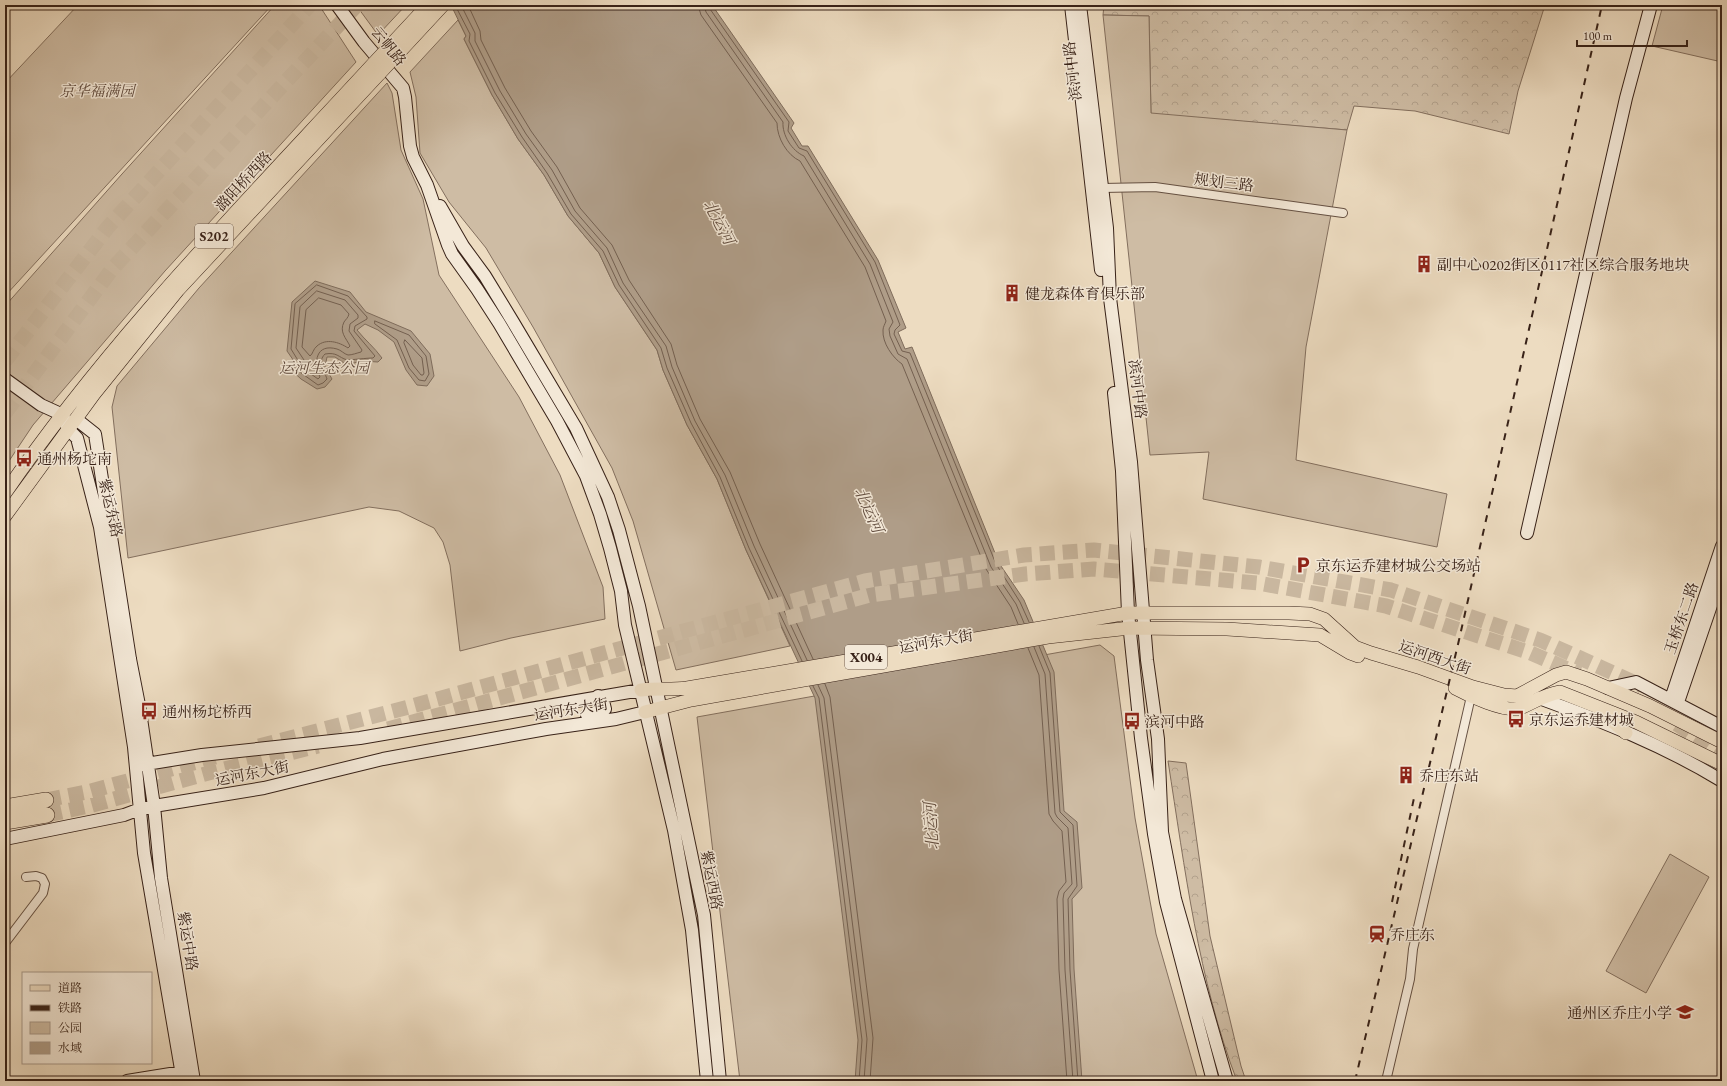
<svg xmlns="http://www.w3.org/2000/svg" width="1727" height="1086" font-family="'EB Garamond','Noto Serif SC',serif">
  <defs>
    <pattern id="forest-crowns" width="20" height="18" patternUnits="userSpaceOnUse"><rect width="20" height="18" fill="#cebca4"/><path d="M2 6a3 3 0 1 1 6 0M12 15a3 3 0 1 1 6 0" fill="none" stroke="#b2a18c"/></pattern>
  </defs>
  <rect width="100%" height="100%" fill="#eddcc1"/>
  <filter id="stains"><feTurbulence type="fractalNoise" baseFrequency=".005" numOctaves="4"/><feColorMatrix values="0 0 0 0 .2 0 0 0 0 .09 0 0 0 0 .02 0 0 0 .5 -.17"/></filter>
  <radialGradient id="worn" r=".72"><stop offset=".6" stop-color="#630" stop-opacity="0"/><stop offset="1" stop-color="#630" stop-opacity=".3"/></radialGradient>
  <path fill="url(#forest-crowns)" stroke="#836f5e" d="M1104,5H1545L1518,91L1509,134L1415,111L1354,106L1347,130L1151,114L1149,16L1103,15Z
    M1168,761L1186,763L1210,936L1241,1066L1246,1081H1237C1198,979 1185,869 1168,761Z"/>
  <path fill="#cebca4" stroke="#836f5e" d="M78,5H272L5,296V83Z
    M275,5H319L356,62L165,271L33,425L5,467V306L122,174Z
    M356,5H406L378,35Z
    M1663,5H1722V62L1652,46Z
    M1103,15L1149,16L1151,113L1347,130L1306,347L1296,460L1447,494L1437,547L1203,499L1209,452L1150,455Z
    M458,20L466,36L464,39L492,95L518,139L544,175L568,216L599,253L615,287L657,350L663,370L687,425L717,479L746,550L790,646L676,670L633,521L612,468L533,327L486,248L449,202L420,153L416,97L410,72Z
    M387,83L392,93L401,150L423,199L439,275L519,397L560,475L603,587L605,619L511,638L460,651L450,565L443,542L434,528L399,511L369,507L128,558L112,407L117,386L199,288Z
    M1100,645L1114,656L1135,818L1156,934L1198,1081H740L697,717Z
    M1670,854L1709,877L1646,993L1606,971Z"/>
  <path fill="#af9d88" stroke="#7f6c5b" d="M451,5H712L794,123L791,128L802,146H808L878,260L906,328L898,332L905,349L912,347L999,563L1024,600L1054,672L1064,811L1077,822L1082,888L1072,899L1074,969L1082,1081H855L858,1040L815,698L746,550L717,479L687,425L663,370L657,350L615,287L599,253L568,216L544,175L518,139L492,95L464,39L466,36Z
    M315,281L350,292L366,312L411,331L430,354L434,376L427,386L417,385L406,370L394,342L378,330L365,324L357,330C365,340 374,347 382,358L378,362L362,361L350,364L344,363L335,357H327L325,367L332,379L325,387L317,389L301,379L288,367L296,364L287,351L292,302Z"/>
  <g fill="none" stroke-linecap="round" stroke-linejoin="round">
    <path stroke="#746050" stroke-width="1" d="M455,5L470,34L469,41L495,93L522,137L547,173L571,214L603,251L619,285L661,348L667,368L691,423L720,477L749,548L802,661
      M461,5L475,33V41L500,91L526,134L552,170L575,211L607,248L623,283L666,346L672,367L695,421L725,475L754,546L807,660
      M468,5L480,31L481,40L505,88L531,131L557,167L580,208L612,245L629,280L671,344L677,365L700,419L730,472L760,544L813,659
      M698,5L701,15L777,123C777,138 787,155 800,161L865,267L886,321C885,324 883,327 883,330C882,343 893,358 902,364L986,569L1011,607L1018,624
      M704,5L706,12L783,122C782,135 792,151 804,156L870,264L893,322L889,329L890,336L898,354L907,359L991,567L1016,604L1024,623
      M709,5L710,9L789,122L788,131L799,148L807,151L875,262L900,325L895,330L894,334L902,351L910,353L996,564L1020,602L1029,622
      M317,285L348,296L367,317V319L355,326L354,331L375,356L373,358C367,358 351,360 347,360C338,357 337,352 325,354C317,362 324,370 327,379L323,383L318,385L297,370L299,362L291,349L295,304Z
      M317,291L345,300L358,315V318L350,324L349,331L362,350L361,352C357,353 352,355 348,355C344,354 341,350 337,349C316,343 313,362 320,377L318,379L304,369V360L296,348L300,307Z
      M319,298L341,305L349,314C348,318 346,319 344,322C339,332 346,338 350,346L348,348C339,342 326,338 317,346C313,349 313,354 310,356L302,347L306,310Z
      M375,321L409,335L426,356L429,374L425,381L419,380L409,368L397,340L375,324Z
      M405,340L422,358L424,373L423,375H421L413,365L404,343Z
      M1039,646L1050,673L1060,812L1073,825L1077,886L1068,899L1070,970L1078,1081
      M1034,647L1045,674L1055,813L1057,817L1068,828L1072,884L1064,893L1063,899L1065,970L1073,1081
      M1028,648L1039,675L1049,814L1053,821L1062,831L1066,882L1059,891L1057,899L1059,970L1067,1081
      M825,684L830,697L873,1038L870,1081
      M818,685L824,698L867,1039L864,1081
      M813,686L819,698L862,1040L859,1081"/>
    <path stroke="#c9b79f" stroke-width="15" stroke-dasharray="15 8" stroke-linecap="butt" d="M5,361L108,227L310,5
      M5,413L113,268L357,5
      M1677,724L1722,755
      M388,729L870,595L1025,574L1094,569L1258,583L1386,606L1531,653L1579,674
      M259,746L405,708L865,581L1024,555L1094,550L1259,567L1391,590L1540,640L1642,686
      M46,800L87,792L215,757
      M47,815L89,806L216,771L318,746"/>
    <g stroke="#655042" stroke-width="10">
      <path id="street" d="M1102,188L1155,187L1343,213
        M5,943L43,893L45,884L42,878L36,876L26,877
        M1386,1081L1410,979L1413,949L1472,692"/>
    </g>
    <g stroke="#382218" stroke-width="14">
      <path id="secondary" d="M337,5L364,42L403,88L405,97L410,146L413,157L427,185L448,245L452,254L477,289L499,323L557,421L586,476L600,514L610,548L621,591L625,625L674,830L692,930L707,1081
        M1071,5L1101,270
        M1080,5L1107,228L1110,298L1131,462L1147,660L1158,739L1162,832L1175,899L1227,1081
        M440,206L463,246L485,276L513,322L576,428L608,497L619,530L639,606L704,915L720,1081
        M5,379L41,405L63,415L68,429L77,438L100,527L134,747L144,853L183,1081
        M1114,393L1122,471L1128,613L1141,738L1154,834L1166,902L1213,1081
        M76,419L95,434L130,659L139,705L154,806L161,878L194,1081
        M1527,533L1626,98L1651,5
        M1608,688L1636,682L1722,727
        M1539,698C1602,721 1665,746 1722,781
        M1671,699L1722,546
        M1678,702L1722,573
        M587,715L602,712L605,709L603,701L598,696
        M140,765L202,755L360,738L641,690
        M5,839L124,815L140,809L154,806L264,788L383,759L546,729L616,719L645,712
        M127,1081L189,1071"/>
    </g>
    <g stroke="#382218" stroke-width="14">
      <path id="primary" d="M5,493C112,337 246,202 374,63
        M5,516L94,394L178,290L380,73
        M1455,688C1468,695 1505,713 1520,708C1535,702 1543,695 1560,692L1636,722L1722,764
        M641,690C656,688 672,690 687,688L1128,613H1289L1310,614L1324,619L1355,647L1371,653L1418,667L1473,687L1504,695L1517,696L1556,675L1566,672L1587,679L1650,706L1722,742
        M645,712L691,700L1048,637L1130,628L1227,629L1320,635L1350,653L1358,656
        M1602,712L1626,733"/>
    </g>
    <g stroke="#382218" stroke-width="16">
      <path id="highway" d="M5,807L46,800
        M5,822L47,815"/>
    </g>
    <use href="#street" stroke="#f3e8d7" stroke-width="8"/>
    <use href="#secondary" stroke="#f3e8d7" stroke-width="12"/>
    <use href="#primary" stroke="#eddcc1" stroke-width="13"/>
    <use href="#highway" stroke="#eddcc1" stroke-width="15"/>
    <path stroke="#382218" stroke-width="2" stroke-dasharray="7 7" stroke-linecap="butt" d="M1392,902L1414,798
      M1355,1081L1459,640L1602,5"/>
    <g stroke="#382218" stroke-width="14" stroke-linecap="butt">
      <path id="primary-bridge" d="M374,63L428,5
        M380,73L443,5"/>
    </g>
    <use href="#primary-bridge" stroke="#eddcc1" stroke-width="13"/>
  </g>
  <defs>
    <g id="building-bare" transform="scale(1.38)"><path d="M-4-6H4V6H1V3H-1V6H-4ZM-2.5-4.3h1.7v1.8h-1.7ZM.8-4.3h1.7v1.8H.8ZM-2.5-1h1.7V.8h-1.7ZM.8-1h1.7V.8H.8Z" fill="#8f2418" stroke="#f3e8d7" stroke-width="2.5" paint-order="stroke"/></g>
    <g id="bus-bare" transform="scale(1.38)"><path d="M-5-6H5V4H4V6H2V4H-2V6H-4V4H-5ZM-3.5-4V0h7V-4ZM-3.5 1.2v1.5H-2V1.2ZM2 1.2v1.5H3.5V1.2Z" fill="#8f2418" stroke="#f3e8d7" stroke-width="2.5" paint-order="stroke"/></g>
    <g id="parking-bare" transform="scale(1.38)"><path d="M-3.5-5.5H1a3.5 3.5 0 0 1 0 7H-1V5.5H-3.5ZM-1-3.4V-.6H.8a1.4 1.4 0 0 0 0-2.8Z" fill="#8f2418" stroke="#f3e8d7" stroke-width="2.5" paint-order="stroke"/></g>
    <g id="station-bare" transform="scale(1.38)"><path d="M-3-6H3Q5-6 5-4V2Q5 4 3 4L4.5 6H3L1.5 4h-3L-3 6H-4.5L-3 4Q-5 4-5 2V-4Q-5-6-3-6ZM-3.5-4v3h7v-3ZM-3.5 1v1.5H-2V1ZM2 1v1.5H3.5V1Z" fill="#8f2418" stroke="#f3e8d7" stroke-width="2.5" paint-order="stroke"/></g>
    <g id="school-bare" transform="scale(1.38)"><path d="M0-5L7-2L0 1L-7-2ZM-4 1L0 2.5L4 1V4Q0 6-4 4Z" fill="#8f2418" stroke="#f3e8d7" stroke-width="2.5" paint-order="stroke"/></g>
  </defs>
  <g fill-rule="evenodd">
    <use href="#building-bare" x="1424" y="264"/>
    <use href="#building-bare" x="1012" y="293"/>
    <use href="#bus-bare" x="24" y="458"/>
    <use href="#parking-bare" x="1303" y="565"/>
    <use href="#bus-bare" x="149" y="711"/>
    <use href="#bus-bare" x="1516" y="719"/>
    <use href="#bus-bare" x="1132" y="721"/>
    <use href="#building-bare" x="1406" y="775"/>
    <use href="#station-bare" x="1377" y="934"/>
    <use href="#school-bare" x="1685" y="1012"/>
  </g>
  <g text-anchor="middle" dominant-baseline="central" stroke-width="3" stroke-linejoin="round" paint-order="stroke">
    <g fill="#f3e8d7" stroke="#705d51" stroke-width="1">
      <rect x="195" y="224" width="38" height="24" rx="3"/>
      <rect x="845" y="645" width="42" height="24" rx="3"/>
    </g>
    <g font-size="14" font-weight="bold" fill="#382218">
      <text x="214" y="236">S202</text>
      <text x="866" y="657">X004</text>
    </g>
    <g font-size="15" fill="#382218" stroke="#f3e8d7">
      <text transform="translate(389 46) rotate(51)">云帆路</text>
      <text transform="translate(1072 71) rotate(-97)">滨河中路</text>
      <text transform="translate(243 181) rotate(-47)">潞阳桥西路</text>
      <text transform="translate(1224 182) rotate(7)">规划三路</text>
      <text transform="translate(1138 389) rotate(83)">滨河中路</text>
      <text transform="translate(111 508) rotate(77)">紫运东路</text>
      <text transform="translate(1681 618) rotate(-71)">玉桥东二路</text>
      <text transform="translate(936 641) rotate(-10)">运河东大街</text>
      <text transform="translate(1435 657) rotate(19)">运河西大街</text>
      <text transform="translate(571 709) rotate(-9)">运河东大街</text>
      <text transform="translate(252 773) rotate(-11)">运河东大街</text>
      <text transform="translate(712 880) rotate(79)">紫运西路</text>
      <text transform="translate(188 941) rotate(81)">紫运中路</text>
    </g>
    <g font-size="15" font-style="italic" fill="#5e483b" stroke="#f3e8d7">
      <text x="97" y="90">京华福满园</text>
      <text x="324" y="367">运河生态公园</text>
    </g>
    <g font-size="15" fill="#382218" stroke="#f3e8d7" text-anchor="start">
      <text x="1437" y="264">副中心0202街区0117社区综合服务地块</text>
      <text x="1025" y="293">健龙森体育俱乐部</text>
      <text x="37" y="458">通州杨坨南</text>
      <text x="1316" y="565">京东运乔建材城公交场站</text>
      <text x="162" y="711">通州杨坨桥西</text>
      <text x="1529" y="719">京东运乔建材城</text>
      <text x="1145" y="721">滨河中路</text>
      <text x="1419" y="775">乔庄东站</text>
      <text x="1390" y="934">乔庄东</text>
      <text x="1672" y="1012" text-anchor="end">通州区乔庄小学</text>
    </g>
    <g font-size="16" font-style="italic" fill="#624d3f" stroke="#f3e8d7">
      <text transform="translate(719 222) rotate(62)">北运河</text>
      <text transform="translate(869 510) rotate(66)">北运河</text>
      <text transform="translate(931 826) rotate(-94)">北运河</text>
    </g>
  </g>
  <rect width="1727" height="1086" fill="none" stroke="#eddcc1" stroke-width="20"/>
  <rect x="6" y="6" width="1715" height="1074" fill="none" stroke="#382218" stroke-width="2"/>
  <rect x="10" y="10" width="1707" height="1066" fill="none" stroke="#382218"/>
  <rect x="22" y="972" width="130" height="92" fill="#f3e8d7" stroke="#a8998b"/>
  <rect x="30" y="985" width="20" height="6" fill="#eddcc1" stroke="#a8998b"/>
  <text x="58" y="992" font-size="12" fill="#382218">道路</text>
  <rect x="30" y="1005" width="20" height="6" fill="#382218" stroke="#a8998b"/>
  <text x="58" y="1012" font-size="12" fill="#382218">铁路</text>
  <rect x="30" y="1022" width="20" height="12" fill="#cebca4" stroke="#a8998b"/>
  <text x="58" y="1032" font-size="12" fill="#382218">公园</text>
  <rect x="30" y="1042" width="20" height="12" fill="#af9d88" stroke="#a8998b"/>
  <text x="58" y="1052" font-size="12" fill="#382218">水域</text>
  <path d="M1577 40v6h110v-6" fill="none" stroke="#382218" stroke-width="2"/>
  <text x="1583" y="40" font-size="12" fill="#382218" stroke="#f3e8d7" stroke-width="3" paint-order="stroke">100 m</text>
  <rect width="100%" height="100%" filter="url(#stains)"/>
  <rect width="100%" height="100%" fill="url(#worn)"/>
</svg>
